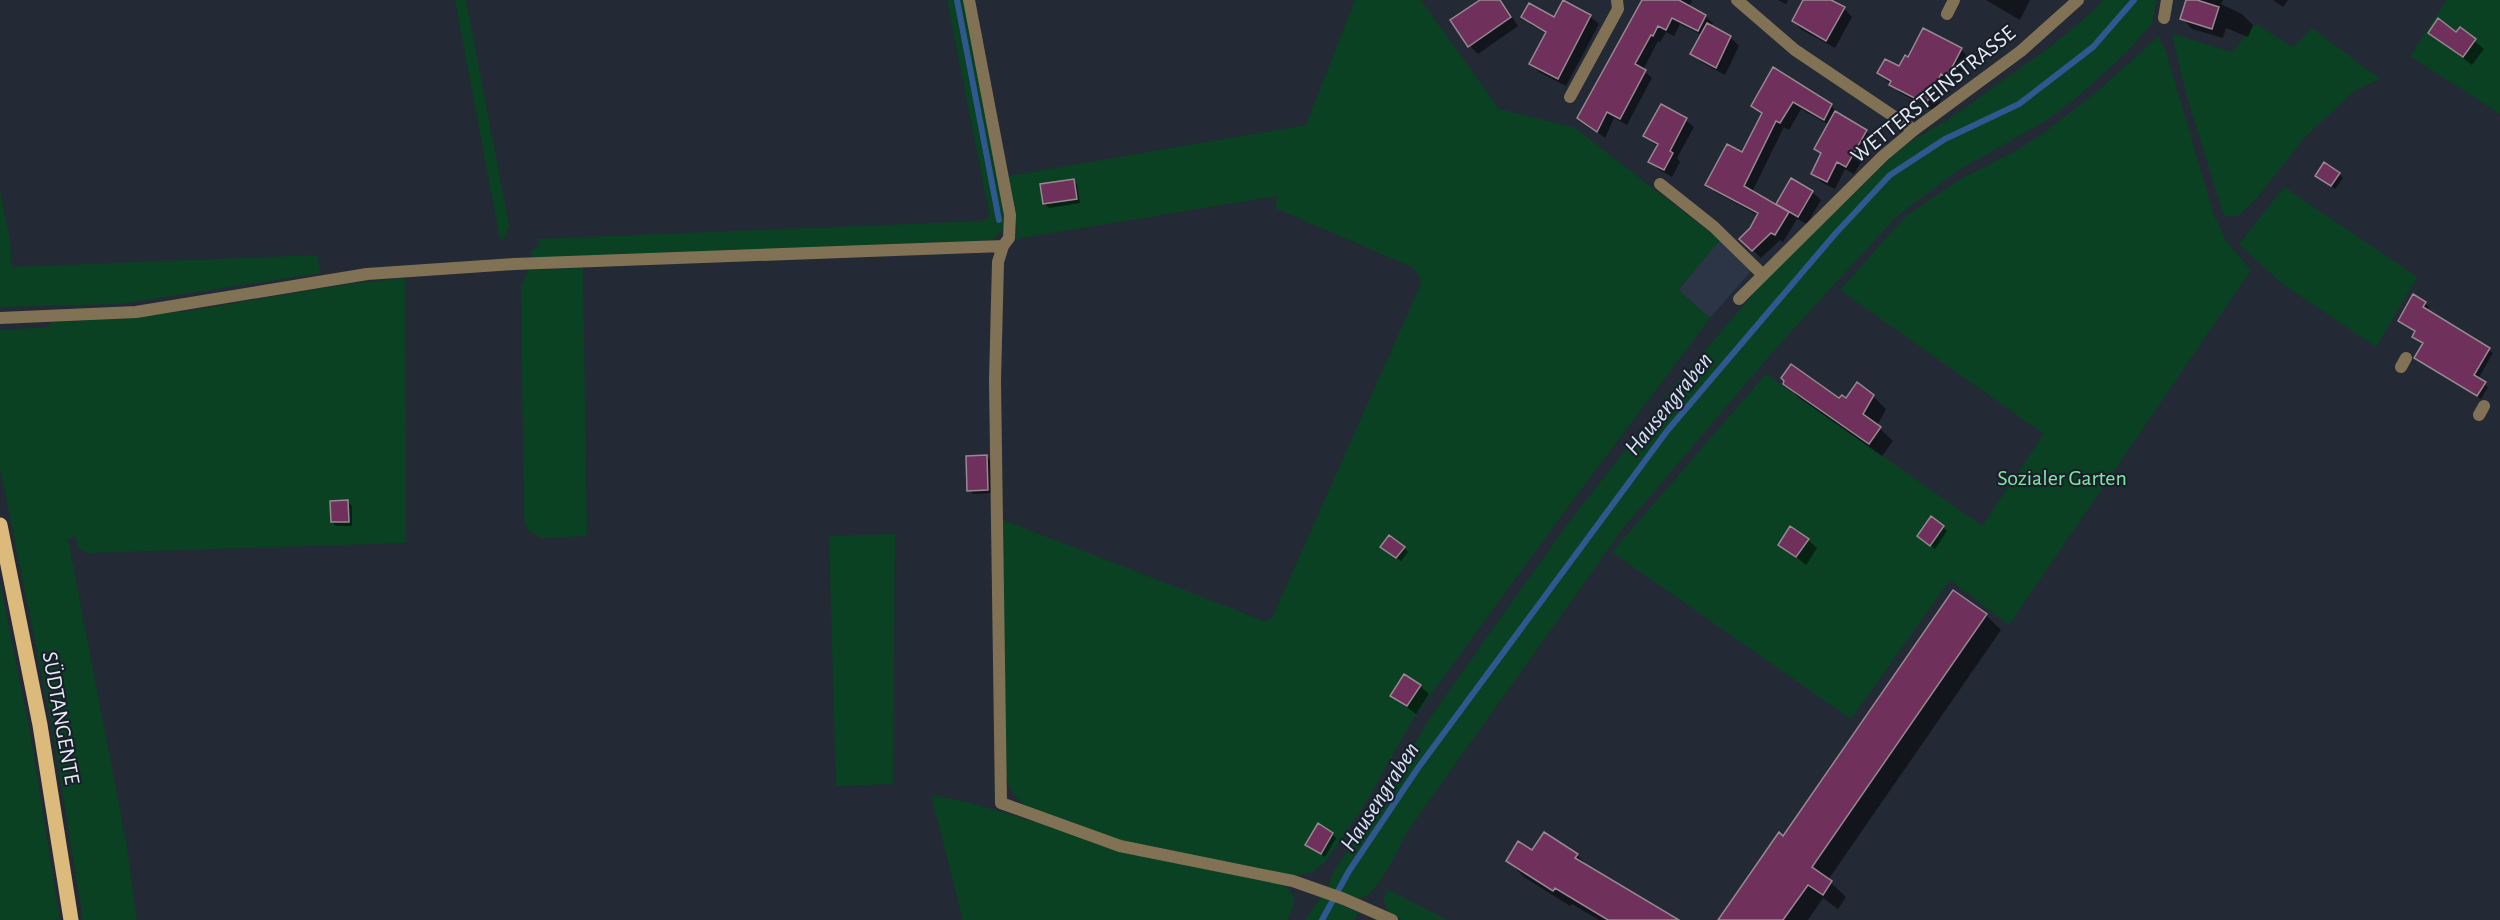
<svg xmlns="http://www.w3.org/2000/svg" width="2500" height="920" font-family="'Alegreya Sans',sans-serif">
  <rect width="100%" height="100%" fill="#232a35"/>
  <path fill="#2b3545" d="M1720,240L1751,271L1710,318L1678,290Z"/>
  <path fill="#0a4122" d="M455,0H466L509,224L505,238L500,240Z
    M947,0H964L1005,214V227L993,240L532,260L531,250L539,247L538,239L982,221L990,217Z
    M1355,0H1421L1499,109L1575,128L1720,240L1678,290L1710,318L1562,515L1413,719L1365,804L1326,861L1311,873L1290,876L1139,847L1035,812C1017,802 1011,793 1005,774L1003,520L1264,621L1272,618L1421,284L1420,277L1412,267L1275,208L1277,196L1015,239L1017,231L1008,176L1306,125Z
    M2103,0H2157L2152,23L2128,51L2073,101L2042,123L1959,170L1897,216L1777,347L1624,527L1407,832C1400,847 1377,894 1362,898C1352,901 1338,893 1329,890L1328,887L1334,871L1380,802L1430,718L1563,530L1624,452L1670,392L1771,273L1899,150C1916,137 1935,129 1953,116C1970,105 1986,92 2002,81C2038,56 2073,32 2103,0Z
    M2447,0H2500V114L2410,56Z
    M2256,24L2293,47L2312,28L2380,79L2354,91L2305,137L2257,198L2238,216H2224L2187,97L2172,34L2232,52Z
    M2158,37L2165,49L2214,215L2226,241L2251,270L2009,625L1950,580L1851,719L1612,552L1766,374L1982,526L2044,434L1840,290L1905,217L1959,180L2021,148L2048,130L2100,89Z
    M2284,187L2417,277L2376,347L2281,283L2239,244Z
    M0,191L10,240L12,267L317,255L321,273L121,304L0,307Z
    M583,268L587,536L542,538L528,531L524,520L521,287L528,270Z
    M405,278L406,543L87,553L78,547L75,535L68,539L126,841L137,920H83L51,721L0,468V330L50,327V323L181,312L348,284Z
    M895,534L893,784L836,786L829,536Z
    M0,583L31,738L60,920H0Z
    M931,795L968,802L1088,838L1279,884C1299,893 1296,904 1287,920H963Z
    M1388,890L1447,920H1403L1388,912L1383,898Z
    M1321,897L1359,912L1354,920H1305Z"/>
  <path fill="#0007" d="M1483,0H1501L1518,26L1478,54L1470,46Z
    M1643,0H1692L1689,7L1705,16L1713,23L1711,26L1730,37L1739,46L1725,75L1701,62L1692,53L1702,35L1680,24L1674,36L1666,32L1660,42L1658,41L1643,70L1652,78L1627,125L1614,118L1605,138L1579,118Z
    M1778,0H1788L1786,4Z
    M1805,0H1828L1844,8L1852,17L1835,48L1802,30L1793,21Z
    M1986,0H2030L2020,20Z
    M2187,0H2223L2221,4L2242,14L2253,25L2248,37L2226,28L2223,38L2192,29L2182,18Z
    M2273,0H2288L2283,7Z
    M1563,2L1590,16L1599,24L1566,86L1539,72L1531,64L1547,34L1531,25L1523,17L1554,19Z
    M2460,29L2484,49L2472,65L2430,32L2457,34Z
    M1961,49L1969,58L1955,85L1950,82L1935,111L1900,93L1879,73L1900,68L1908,59Z
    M1773,69L1832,106L1838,115L1866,131L1874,139L1854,174L1845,169L1835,189L1821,182L1813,174L1822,155L1815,149L1829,125L1801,109L1789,130L1784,127L1752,192L1783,209L1778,204L1812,192L1821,200L1807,224L1797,219L1783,242L1780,240L1761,258L1742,239L1751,229L1759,216L1715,192L1707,184L1742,154L1762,115L1752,106Z
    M1661,106L1686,120L1694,127L1677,158L1680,162L1672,177L1658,169L1650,161L1658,147L1645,136Z
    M2339,174L2343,178L2335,189L2321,179Z
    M1073,180L1077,184L1080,203L1049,208L1045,204Z
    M2425,303L2429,307L2427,311L2493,353L2478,379L2488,387L2481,399L2420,361L2424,344L2414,337L2416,332L2400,320Z
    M1786,381L1840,400L1873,396L1886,409L1877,426L1893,441L1882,456L1798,397L1785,383Z
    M987,457L991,461L992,493L973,494L969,490Z
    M348,502L352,506V526H336L332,522Z
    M1943,527L1947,531L1935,549L1923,540Z
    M1808,540L1817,548L1806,565L1780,544Z
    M1404,548L1408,552L1401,561L1386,551Z
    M1986,615L2001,630L1828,880L1846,897L1838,909L1823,898L1808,920H1730L1784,838Z
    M1420,686L1429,694L1416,714L1392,696Z
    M1332,834L1336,838L1325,857L1307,845Z
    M1532,853L1577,855L1592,870L1676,920H1599L1572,904L1570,906L1524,877L1507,860Z"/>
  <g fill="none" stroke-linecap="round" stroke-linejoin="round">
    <path stroke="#305890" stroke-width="6" d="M957,0L999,220
      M1322,920L1349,871L1418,768L1667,431L1835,234L1890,175L1945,139L2019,104L2093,47L2134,0"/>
  </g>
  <path fill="#6f315b" stroke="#978891" stroke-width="1.5" d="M1480,0H1500L1511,17L1468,47L1450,20Z
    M1563,0L1591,15L1558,79L1529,64L1546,32L1521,17L1529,3L1554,17Z
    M1642,0H1679L1706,15L1698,31L1672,18L1666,30L1658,26L1653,36L1651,35L1635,64L1646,70L1620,119L1607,112L1597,132L1577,118Z
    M1803,0H1831L1845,7L1826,41L1792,21Z
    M2186,0H2197L2219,7L2212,29L2180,19Z
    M2438,18L2456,32L2460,27L2476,39L2463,57L2428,33Z
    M1707,23L1731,36L1716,68L1690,54Z
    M1923,28L1962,48L1947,77L1941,74L1926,104L1889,85L1891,81L1877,73L1885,59L1899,66L1905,55L1908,57Z
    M1773,67L1832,104L1824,120L1793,102L1780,123L1776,121L1744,186L1789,212L1775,235L1771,233L1752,251L1739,239L1750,228L1758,213L1705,185L1727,144L1742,152L1762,113L1751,106Z
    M1661,104L1687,118L1670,151L1673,153L1664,170L1648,162L1658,144L1643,136Z
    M1835,111L1867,130L1846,167L1837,162L1827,182L1811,174L1821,153L1814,149Z
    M2324,162L2340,173L2331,186L2315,176Z
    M1791,178L1813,191L1798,217L1776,204Z
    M1074,179L1077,199L1043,204L1040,184Z
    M2413,294L2426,302L2423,307L2490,348L2474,375L2486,382L2477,396L2414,358L2423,343L2412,337L2415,331L2398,321Z
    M1791,364L1839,398L1842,395L1846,398L1857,382L1874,395L1863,414L1881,427L1869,444L1783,384L1784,381L1781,378Z
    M987,455L988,490L967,491L966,456Z
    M348,500L349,522H331L330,501Z
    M1931,516L1944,526L1930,546L1917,536Z
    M1790,526L1809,539L1796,557L1778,545Z
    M1389,535L1405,547L1396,558L1380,547Z
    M1953,590L1987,614L1812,867L1832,881L1823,895L1808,885L1783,920H1718L1779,832L1783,836Z
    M1404,674L1421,685L1407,706L1390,696Z
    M1318,823L1333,833L1321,854L1305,845Z
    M1544,832L1578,854L1575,858L1679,920H1608L1555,888L1553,891L1506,861L1518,841L1532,850Z"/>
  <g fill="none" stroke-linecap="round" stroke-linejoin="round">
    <path stroke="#827255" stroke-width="12" d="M969,0L1010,215L1009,238L1003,246L998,262L995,381L1001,803L1120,846L1293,881L1344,899L1392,920
      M1947,14L1954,0
      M1570,97L1618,9L1617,0
      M1660,184L1714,227L1763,275
      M0,318L136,312L367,274L514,264L1003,246
      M2401,367L2406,358
      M2479,415L2484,406"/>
    <path stroke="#827255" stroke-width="12" d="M1737,0L1795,50L1914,130
      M2164,18L2167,0
      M1739,299L1883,156L1914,130L2021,51L2078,0"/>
    <path stroke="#dbba7c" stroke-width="15" d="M0,525L40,725L71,920"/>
  </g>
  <g text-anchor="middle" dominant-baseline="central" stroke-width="4.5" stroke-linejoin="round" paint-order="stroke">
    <g font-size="22" fill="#e7ecf3" stroke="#1a202b">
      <text transform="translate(1933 94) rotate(-39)">WETTERSTEINSTRASSE</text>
      <text transform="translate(61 718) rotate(80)">SÜDTANGENTE</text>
    </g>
    <g font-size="22" fill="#82e5a2" stroke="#1a202b">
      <text x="2062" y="478">Sozialer Garten</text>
    </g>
    <g font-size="24" font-style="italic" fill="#d6e2f3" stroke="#1a202b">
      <text transform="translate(1669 404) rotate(-51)">Hausengraben</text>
      <text transform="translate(1380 797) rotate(-57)">Hausengraben</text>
    </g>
  </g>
</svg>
